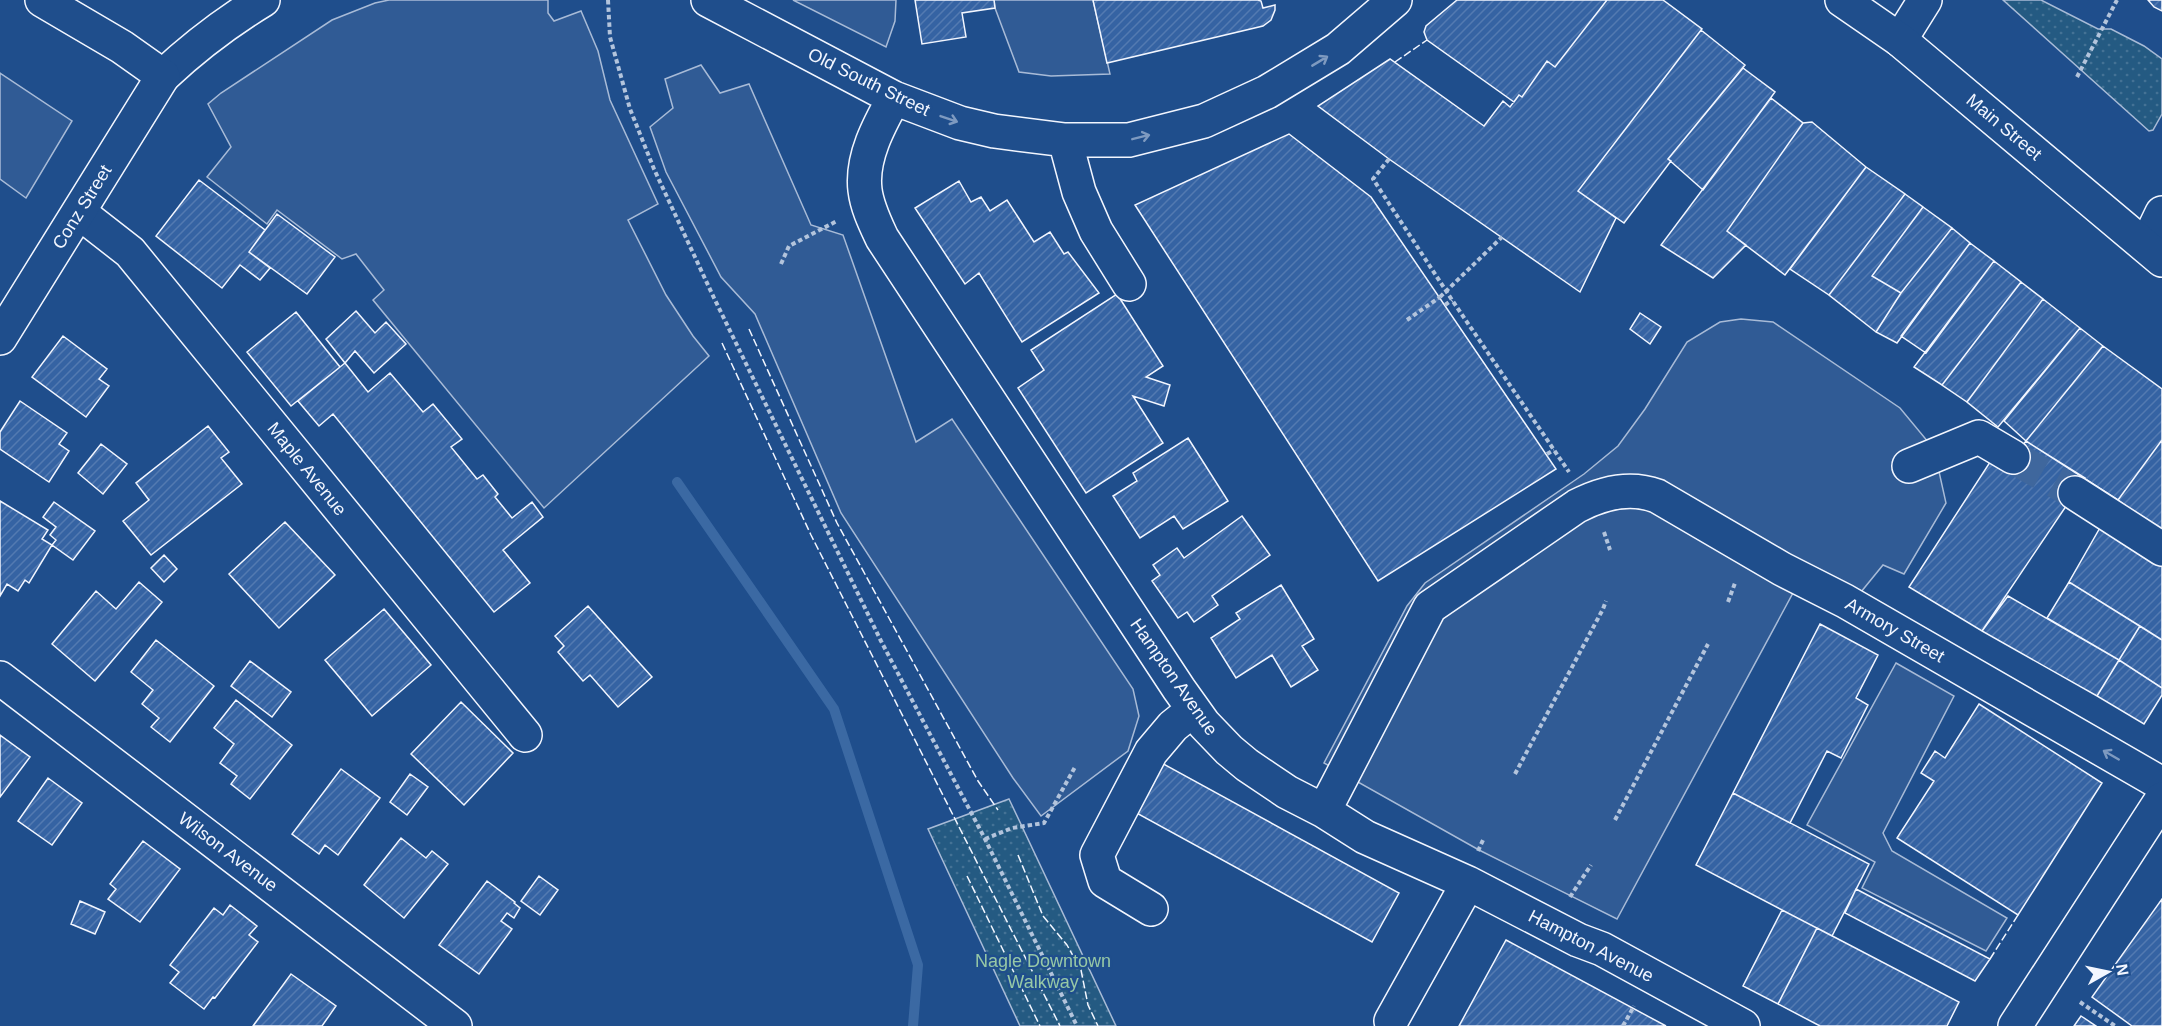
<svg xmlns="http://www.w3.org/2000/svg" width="2162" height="1026" font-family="Helvetica,sans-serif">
  <defs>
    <pattern id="grass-dots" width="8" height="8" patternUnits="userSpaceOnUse" patternTransform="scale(1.5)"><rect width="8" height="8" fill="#245a82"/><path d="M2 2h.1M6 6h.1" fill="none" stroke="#447295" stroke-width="1.8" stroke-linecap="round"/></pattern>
    <pattern id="building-hatch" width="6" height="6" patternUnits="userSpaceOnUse" patternTransform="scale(1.5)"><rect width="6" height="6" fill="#3563a3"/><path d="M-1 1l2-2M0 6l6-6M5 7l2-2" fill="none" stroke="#537ab1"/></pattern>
  </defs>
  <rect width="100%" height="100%" fill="#1f4e8c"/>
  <path fill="url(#grass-dots)" stroke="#a8bbd7" stroke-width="1.5" d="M2003,0H2041L2098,29H2111L2144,46L2162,59V114L2153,130L2149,131Z
    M1009,799L1116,1026H1020L928,829Z"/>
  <path fill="#305b95" stroke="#a8bbd7" stroke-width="1.5" d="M389,0H548V13L554,21L581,11L598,51L610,100L658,204L628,220L666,295L693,336L709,356L544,508L373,300L384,290L356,254L342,259L277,210L267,224L207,177L231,147L208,104L221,93L332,20L375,3Z
    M793,0H896L895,21L886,47Z
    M994,0H1093L1110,74L1051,76L1019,72L995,8Z
    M701,65L720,93L749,84L811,225L843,235L916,442L952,419L1133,689L1139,716L1128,751L1041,816L1013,778L841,513L755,314L721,277L666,172L650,127L673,108L665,79Z
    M0,73L72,121L26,198L0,179Z
    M1741,319L1773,322L1900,408L1934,449L1946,503L1904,574L1883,565L1843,614L1793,593L1617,919L1479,850L1324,763L1407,606L1425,583L1584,474L1618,446L1645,409L1687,342L1720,322Z
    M1896,663L1954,696L1883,833L1892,851L2007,918L1986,951L1862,888L1875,862L1807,825Z"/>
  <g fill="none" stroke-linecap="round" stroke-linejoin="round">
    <path stroke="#3b69a3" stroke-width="10" d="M677,482L834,709L918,965L913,1026"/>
  </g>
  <path fill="url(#building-hatch)" stroke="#f2f6ff" stroke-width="1.5" d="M915,0H994L995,8L962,13L966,37L922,44Z
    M1093,0H1258L1261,1L1263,8L1275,5V10L1271,20L1263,26L1107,63Z
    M1457,0H1607L1555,67L1547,61L1522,97L1519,95L1514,102L1427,40L1424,32L1426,26Z
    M1607,0H1663L1702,29L1578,191L1616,218L1580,292L1389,159L1318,106L1390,59L1484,126L1503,101L1510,107L1519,95L1522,97L1547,61L1555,67Z
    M2148,0H2162V11L2154,7Z
    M1701,30L1745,65L1668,159L1671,161L1624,223L1578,191Z
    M1743,68L1775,92L1703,190L1668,159Z
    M1771,98L1803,123L1727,231L1746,245L1713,278L1661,245Z
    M1812,122L1866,167L1785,275L1727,231L1803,123Z
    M1289,134L1371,197L1556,469L1378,581L1135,205Z
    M1866,167L1905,194L1829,295L1790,269Z
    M199,180L265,230L249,252L270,268L260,280L240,265L222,288L156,236Z
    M959,181L971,202L981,197L990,211L1007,200L1034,242L1050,232L1064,254L1068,252L1099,293L1022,342L979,273L965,284L915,208Z
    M1905,194L1923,207L1872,276L1901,293L1876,332L1829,295Z
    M1923,207L1952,228L1901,293L1872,276Z
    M277,214L335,257L307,294L249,252Z
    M1952,228L1970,243L1897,343L1876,332L1901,293Z
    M1970,243L1994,261L1926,353L1901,336Z
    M1994,261L2021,282L1942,385L1914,367Z
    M2021,282L2043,299L1967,402L1942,385Z
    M1117,294L1163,366L1146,377L1170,385L1164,406L1133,396L1163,443L1086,493L1018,388L1044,370L1031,350Z
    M2043,299L2080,328L1998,427L1967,402Z
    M356,311L375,333L386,322L406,344L374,373L355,351L345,363L326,339Z
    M296,312L340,367L291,406L247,352Z
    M1640,313L1661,327L1650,344L1630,329Z
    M2080,328L2103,346L2026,441L2004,421Z
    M63,336L107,369L99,379L109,386L86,417L32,377Z
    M2103,346L2162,389V440L2118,500L2026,441Z
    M345,363L368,392L390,373L423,412L433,404L462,439L451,447L477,479L483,475L498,494L495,497L512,518L532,502L543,517L503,550L530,583L494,612L333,414L319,426L298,401Z
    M20,401L67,433L59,444L69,451L49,482L0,449V432Z
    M208,426L229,452L221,458L242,484L151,555L123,521L149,500L136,483Z
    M1188,438L1228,501L1183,529L1174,516L1140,538L1113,496L1137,481L1133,473Z
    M2162,440V534L2118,500Z
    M2026,441L2085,478L1982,631L1909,587L1992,459L2004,468Z
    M101,444L127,464L103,494L78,473Z
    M0,501L48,530L42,539L52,545L29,583L25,580L18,591L7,584L0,596Z
    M54,502L95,531L73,560L52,545L56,540L50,535L56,527L43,517Z
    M1242,516L1270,555L1212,596L1218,605L1194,622L1187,612L1178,618L1152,581L1160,575L1153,565L1177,548L1184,558Z
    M285,522L335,575L279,628L229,574Z
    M2101,526L2162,566V640L2069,582Z
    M164,555L177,569L164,582L151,568Z
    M139,582L162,602L95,681L52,644L96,591L116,609Z
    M2069,582L2140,626L2119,660L2047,618Z
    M1281,585L1314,639L1302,646L1318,670L1291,687L1272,655L1236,678L1211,638L1240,619L1236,613Z
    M2008,596L2119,660L2097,696L1982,631Z
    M588,606L652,677L618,707L590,675L583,681L558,652L564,646L555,636Z
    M384,609L431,665L372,716L325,660Z
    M1820,624L1878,655L1856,698L1868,705L1841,758L1827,751L1790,823L1733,793Z
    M2140,626L2162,640V688L2119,660Z
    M156,640L214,686L170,742L151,727L159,718L142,704L153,690L131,672Z
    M2119,660L2162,688V695L2144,724L2097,696Z
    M250,661L291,692L272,717L231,686Z
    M236,700L292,745L250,799L231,784L237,776L220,763L234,744L214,728Z
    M461,702L513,753L464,805L411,754Z
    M1979,704L2102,783L2018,915L1897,838L1934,781L1921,773L1935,751L1945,758Z
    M0,735L30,757L0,797Z
    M1158,761L1399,893L1372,942L1131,810Z
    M341,769L380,798L338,855L325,845L319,854L292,834Z
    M410,774L428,787L407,815L390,802Z
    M48,778L82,803L52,845L18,821Z
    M1733,793L1869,864L1832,936L1696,865Z
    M401,838L426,858L432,851L448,864L404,918L364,885Z
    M143,841L180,869L140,922L108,899L116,889L110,884Z
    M539,876L558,890L540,915L521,901Z
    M487,881L515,902L514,903L520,908L514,918L507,913L501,921L512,929L479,974L439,945Z
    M1856,889L1990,959L1975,981L1845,913Z
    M2162,899V1026H2132L2092,997Z
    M80,901L105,912L95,934L71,924Z
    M230,905L257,926L249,935L258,942L215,998L213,997L204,1009L170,983L179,972L170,965L214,908L223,915Z
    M1782,910L1817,928L1778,1004L1743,986Z
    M1817,928L1959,1002L1947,1026H1820L1778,1004Z
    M1506,940L1666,1026H1459Z
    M291,974L336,1006L322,1026H253Z
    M2081,1016L2096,1026H2074Z"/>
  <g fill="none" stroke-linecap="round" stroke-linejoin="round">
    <path stroke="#3f679d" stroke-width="33" stroke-dasharray="33 16" stroke-linecap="butt" d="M2013,457L2075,493"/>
    <g stroke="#f2f6ff" stroke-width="36">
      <path id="minor" d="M708,0L894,98L960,123L994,131L1065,140H1129L1204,121L1267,92L1338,49L1395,0
        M1900,40L1925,0
        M163,76C195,46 225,23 263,0
        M894,98C879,125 861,158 865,190C867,207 875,223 882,238L1179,689L1204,724L1229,750L1247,765L1287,792L1324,811L1365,837L1468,883L1578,940L1602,949L1743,1026
        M1065,140L1079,192L1096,231L1129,284
        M80,213L130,252L525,735
        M2146,246L2162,213
        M1909,466L1979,437L2013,457
        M2075,493L2162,549
        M0,678L455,1026
        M1324,811L1430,607L1577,506C1602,493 1630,486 1657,496L1782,569L1845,601L2162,784
        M1151,909L1105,881L1097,855L1151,752L1173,726L1193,710
        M1391,1021L1468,883"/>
    </g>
    <g stroke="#f2f6ff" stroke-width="36">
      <path id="major" d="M0,338L163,76L122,47L42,0
        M2015,1026L2162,799"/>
    </g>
    <g stroke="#f2f6ff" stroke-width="36">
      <path id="highway" d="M1842,0L1900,40L2162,260"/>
    </g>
    <path stroke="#b3c4dc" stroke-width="4" stroke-dasharray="4.5 3" stroke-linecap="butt" d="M608,0L610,37L630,109L654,169L714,298L881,641L985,839L1077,1026
      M2077,77L2117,0
      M1389,159L1373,179L1452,300L1569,472
      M781,264L789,246L837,221
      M1445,305L1452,300
      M1407,320L1440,297
      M1547,454L1554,450
      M1604,532L1610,550
      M1728,602L1735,583
      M1515,774L1603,609L1606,601
      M1615,820L1708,644
      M985,839L1012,828L1044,823L1075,767
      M1478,851L1483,840
      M1570,897L1591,865
      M2080,1002L2115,1026
      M1623,1026L1634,1006"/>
    <use href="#minor" stroke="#1f4e8c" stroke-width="33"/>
    <use href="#major" stroke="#1f4e8c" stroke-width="33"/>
    <use href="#highway" stroke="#1f4e8c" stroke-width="33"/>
    <path stroke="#b3c4dc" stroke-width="4" stroke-dasharray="4.5 3" stroke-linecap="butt" d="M1440,297L1502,237"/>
    <path stroke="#f2f6ff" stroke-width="1.5" stroke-dasharray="8 3" stroke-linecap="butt" d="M1395,62L1427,40
      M749,329L837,523L978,781L998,810
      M722,343L811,535L1060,1026
      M1018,855L1043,916L1067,945L1081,970L1088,1005L1098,1026
      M967,876L1040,1026
      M1990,959L2018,915"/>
  </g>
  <defs><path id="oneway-shaft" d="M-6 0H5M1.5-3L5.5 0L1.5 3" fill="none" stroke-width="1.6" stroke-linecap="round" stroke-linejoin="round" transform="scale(1.5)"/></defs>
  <g stroke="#7e9ac0">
    <use href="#oneway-shaft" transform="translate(1320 61) rotate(-31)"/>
    <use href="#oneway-shaft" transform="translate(949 119) rotate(19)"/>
    <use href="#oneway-shaft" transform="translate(1141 137) rotate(-14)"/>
    <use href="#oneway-shaft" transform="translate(2111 755) rotate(-150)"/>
  </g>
  <g text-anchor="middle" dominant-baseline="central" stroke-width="4.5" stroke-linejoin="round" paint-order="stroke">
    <g font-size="18" fill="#f2f6ff" stroke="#1f4e8c">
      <text transform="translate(869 82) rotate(26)">Old South Street</text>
      <text transform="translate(2004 127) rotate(40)">Main Street</text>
      <text transform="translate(82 207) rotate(-58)">Conz Street</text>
      <text transform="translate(307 469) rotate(51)">Maple Avenue</text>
      <text transform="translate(1895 630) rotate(30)">Armory Street</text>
      <text transform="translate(1174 677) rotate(55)">Hampton Avenue</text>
      <text transform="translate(228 852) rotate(37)">Wilson Avenue</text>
      <text transform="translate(1591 946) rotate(27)">Hampton Avenue</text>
    </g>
    <g font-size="18" fill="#97c8a6" stroke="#1f4e8c">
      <text x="1043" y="961">Nagle Downtown<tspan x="1043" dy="21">Walkway</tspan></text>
    </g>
  </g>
  <g transform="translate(2108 972) rotate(81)" stroke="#1f4e8c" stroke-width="4.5" paint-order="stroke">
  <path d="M0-4.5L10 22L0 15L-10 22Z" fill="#f2f6ff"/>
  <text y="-9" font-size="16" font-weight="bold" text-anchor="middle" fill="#f2f6ff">N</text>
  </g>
</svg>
